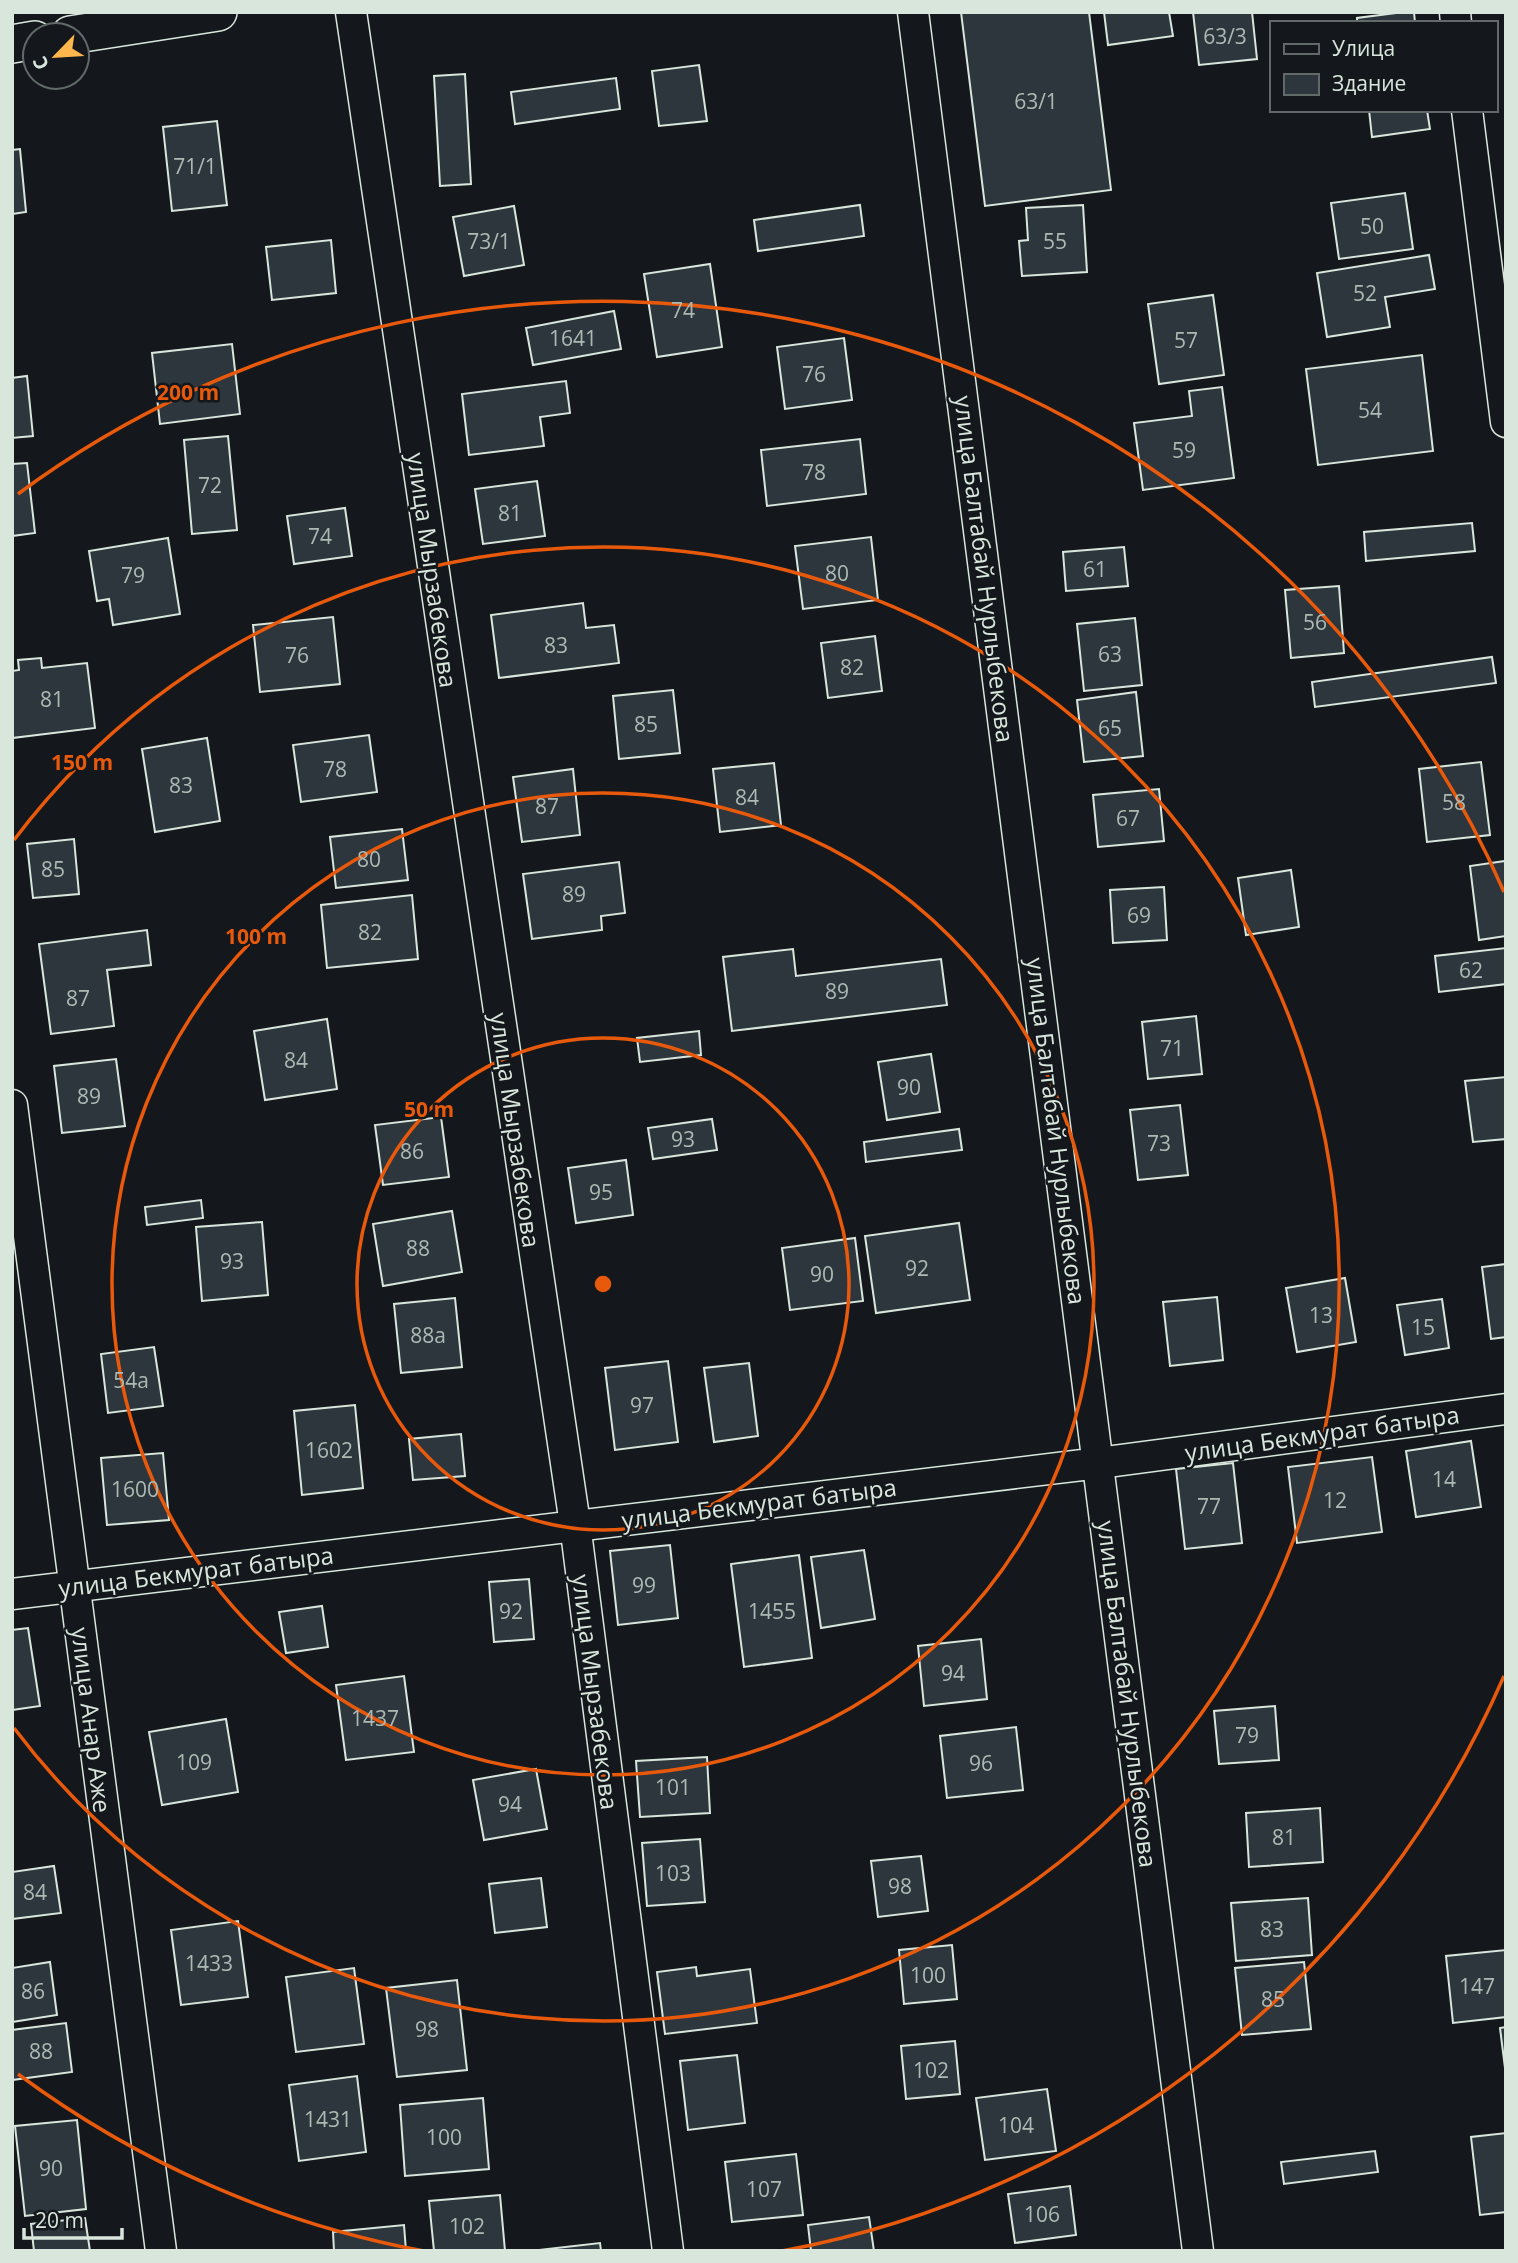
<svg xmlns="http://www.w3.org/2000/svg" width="1518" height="2263" font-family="'Open Sans',sans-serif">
  <rect width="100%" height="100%" fill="#14181c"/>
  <path fill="#2c363c" stroke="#d8e6dc" stroke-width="2" d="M961,12H1089L1111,190L985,206Z
    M1104,12H1169L1173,36L1108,45Z
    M1193,12H1252L1257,59L1199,65Z
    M1404,12H1414L1415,23H1357V18Z
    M699,65L707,121L659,126L652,71Z
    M465,74L471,184L440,186L434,76Z
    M616,78L620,109L515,124L511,92Z
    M1369,110H1427L1430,129L1372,137Z
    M217,121L227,205L172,211L163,127Z
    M20,149L26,212L12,214V150Z
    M1405,193L1413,249L1339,259L1331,203Z
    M860,205L864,236L758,251L754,220Z
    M1083,205L1087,272L1022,276L1019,241L1028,240L1026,208Z
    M514,206L524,265L464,276L453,217Z
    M331,240L336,293L272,300L266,247Z
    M1429,255L1435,289L1385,297L1390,327L1327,337L1317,273Z
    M710,264L722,347L657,357L644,274Z
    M1213,295L1224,375L1159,384L1148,304Z
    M614,311L621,349L533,365L526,328Z
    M844,338L852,400L785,409L777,347Z
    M232,344L240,414L160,424L152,353Z
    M1422,355L1433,451L1318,465L1306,369Z
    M27,376L33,436L12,438V378Z
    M566,381L570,413L540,417L544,446L469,455L462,394Z
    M1222,387L1234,478L1143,490L1134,423L1192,416L1189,391Z
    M228,436L237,530L192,534L184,440Z
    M860,439L866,494L767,506L761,450Z
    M27,463L35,533L12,536V464Z
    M537,481L545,536L483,544L475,489Z
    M345,508L352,556L294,564L287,516Z
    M1472,523L1475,551L1366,561L1364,532Z
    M871,537L878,600L803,609L795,546Z
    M168,538L180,614L113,625L109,599L97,601L89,551Z
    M1124,547L1128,586L1066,591L1063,552Z
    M1339,586L1344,653L1291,658L1285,590Z
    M583,603L586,628L614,625L619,663L499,678L491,615Z
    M333,617L340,684L260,692L253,625Z
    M1135,618L1142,685L1084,691L1077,624Z
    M875,636L882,691L828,698L821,643Z
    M1492,657L1496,683L1315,707L1312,682Z
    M41,658L42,668L87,663L95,728L12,738V671L19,670L18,660Z
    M673,690L680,753L619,759L613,696Z
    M1136,692L1143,756L1084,762L1077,700Z
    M369,735L377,792L301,802L293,745Z
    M207,738L220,821L155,832L142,749Z
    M1481,762L1490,835L1427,842L1419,769Z
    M774,763L781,825L720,832L713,769Z
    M573,769L580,835L522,842L513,777Z
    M1159,789L1164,841L1098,847L1093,795Z
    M402,829L408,880L336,888L330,837Z
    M74,839L79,894L33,898L27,844Z
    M1505,861L1506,936L1479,940L1470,866Z
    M619,862L625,913L601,916L602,930L532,939L523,874Z
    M1291,870L1299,927L1246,935L1238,878Z
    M1164,887L1167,940L1113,943L1110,890Z
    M412,895L418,959L327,968L321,905Z
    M147,930L151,965L107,970L114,1026L51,1034L39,944Z
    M1506,948V984L1439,992L1435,956Z
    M793,949L796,976L941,959L947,1005L732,1031L723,957Z
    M1196,1016L1202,1074L1148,1079L1142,1022Z
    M327,1019L337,1089L265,1100L254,1031Z
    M699,1031L701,1055L640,1062L637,1038Z
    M931,1054L940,1112L887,1120L878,1062Z
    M116,1059L125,1126L62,1133L54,1066Z
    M1506,1077V1139L1473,1142L1465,1081Z
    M1180,1105L1188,1175L1138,1180L1130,1110Z
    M441,1117L449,1177L383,1185L375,1125Z
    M712,1119L717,1150L653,1159L648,1128Z
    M959,1129L962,1150L866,1162L864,1142Z
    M626,1160L633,1215L576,1223L568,1168Z
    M201,1200L203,1218L147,1225L145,1207Z
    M452,1211L462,1272L383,1286L373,1224Z
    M262,1222L268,1295L202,1301L196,1227Z
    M959,1223L970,1300L876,1313L865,1236Z
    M855,1238L863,1301L790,1310L782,1248Z
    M1506,1264V1337L1491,1339L1482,1267Z
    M1345,1278L1356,1342L1297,1352L1286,1288Z
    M1217,1297L1223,1360L1170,1366L1163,1302Z
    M455,1298L462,1367L401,1373L394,1304Z
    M1442,1299L1449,1348L1405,1355L1397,1305Z
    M154,1347L163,1406L108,1413L101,1354Z
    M668,1361L678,1442L615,1450L605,1368Z
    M749,1363L758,1436L714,1442L704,1368Z
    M355,1405L363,1488L302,1495L294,1411Z
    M461,1434L465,1476L413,1480L409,1439Z
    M1471,1441L1481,1507L1416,1517L1406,1451Z
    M163,1453L169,1520L107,1525L101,1458Z
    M1372,1457L1382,1532L1297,1543L1288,1467Z
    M1233,1463L1242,1543L1185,1549L1176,1469Z
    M670,1545L678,1618L618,1625L610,1551Z
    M864,1550L875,1619L821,1628L811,1557Z
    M799,1555L812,1658L744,1667L731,1564Z
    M529,1579L534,1639L494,1642L489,1582Z
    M322,1606L328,1647L286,1653L279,1612Z
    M28,1628L40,1706L12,1710V1630Z
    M981,1639L987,1699L924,1706L918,1646Z
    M404,1676L414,1752L346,1760L336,1685Z
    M1275,1706L1279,1760L1219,1764L1214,1711Z
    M226,1719L238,1792L162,1805L149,1732Z
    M1016,1727L1023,1790L947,1798L940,1736Z
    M707,1757L710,1813L640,1817L636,1761Z
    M536,1769L547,1829L484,1840L473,1780Z
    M1320,1808L1323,1862L1249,1867L1246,1813Z
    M700,1839L705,1902L647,1906L642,1843Z
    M921,1856L928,1911L878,1917L871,1861Z
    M54,1866L61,1913L12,1919V1872Z
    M541,1878L547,1927L495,1933L489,1884Z
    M1308,1898L1312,1955L1236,1961L1231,1903Z
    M238,1921L248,1997L181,2005L171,1930Z
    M952,1945L957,1999L904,2004L899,1950Z
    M1506,1950V2017L1453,2023L1446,1956Z
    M50,1962L57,2015L12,2022V1968Z
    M1304,1962L1311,2029L1242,2035L1235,1968Z
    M696,1967L697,1976L750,1969L757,2023L665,2034L657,1972Z
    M354,1968L364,2044L296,2052L286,1977Z
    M457,1980L467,2070L397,2077L386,1988Z
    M66,2023L72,2072L12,2080V2030Z
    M1506,2027V2076L1500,2028Z
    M955,2041L960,2094L906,2099L901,2046Z
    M737,2055L745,2123L688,2130L680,2061Z
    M357,2076L366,2152L299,2161L289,2085Z
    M1047,2089L1056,2151L985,2160L976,2098Z
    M483,2098L489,2169L405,2176L400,2105Z
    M77,2120L86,2209L25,2216L15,2126Z
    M1506,2133V2212L1480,2215L1471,2137Z
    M1375,2151L1378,2172L1284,2184L1281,2162Z
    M796,2154L803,2215L732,2222L725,2162Z
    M1070,2186L1076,2235L1015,2243L1008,2194Z
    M500,2195L505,2251H434L429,2201Z
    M869,2217L874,2251H811L808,2225Z
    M85,2218L90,2251H34L31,2224Z
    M404,2225L406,2251H334L333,2232Z
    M600,2243L601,2251L539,2250Z"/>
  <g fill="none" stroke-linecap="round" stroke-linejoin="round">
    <g stroke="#d8e6dc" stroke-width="33">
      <path id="minor" d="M351,12L575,1524L668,2251
        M913,12L1198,2251
        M1455,12L1456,23
        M1467,110L1506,422
        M12,1105L161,2251
        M12,1594L1099,1463L1506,1409"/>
    </g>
    <g stroke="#d8e6dc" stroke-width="40">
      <path id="tertiary" d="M70,35L218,12
        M12,44L35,40"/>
    </g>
    <use href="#minor" stroke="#14181c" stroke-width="30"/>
    <use href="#tertiary" stroke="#14181c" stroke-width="37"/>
  </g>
  <g fill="none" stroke="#e8590c" stroke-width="3.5">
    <circle cx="603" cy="1284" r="246"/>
    <circle cx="603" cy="1284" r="491"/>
    <path d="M14 840A737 737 0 1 1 14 1728"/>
    <path d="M1504 1676A983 983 0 0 1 782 2251M424 2251A983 983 0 0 1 18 2074M18 494A983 983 0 0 1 1504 892"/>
  </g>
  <g text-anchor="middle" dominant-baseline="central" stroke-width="5" stroke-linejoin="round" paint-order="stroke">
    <g font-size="21" fill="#adbab4">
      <text x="1225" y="36">63/3</text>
      <text x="1036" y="101">63/1</text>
      <text x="195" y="166">71/1</text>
      <text x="1372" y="226">50</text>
      <text x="489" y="241">73/1</text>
      <text x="1055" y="241">55</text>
      <text x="1365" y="293">52</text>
      <text x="683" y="310">74</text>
      <text x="573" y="338">1641</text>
      <text x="1186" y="340">57</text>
      <text x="814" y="374">76</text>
      <text x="1370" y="410">54</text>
      <text x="1184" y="450">59</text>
      <text x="814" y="472">78</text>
      <text x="210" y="485">72</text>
      <text x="510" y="513">81</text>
      <text x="320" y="536">74</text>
      <text x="1095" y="569">61</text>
      <text x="837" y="573">80</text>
      <text x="133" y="575">79</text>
      <text x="1315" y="622">56</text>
      <text x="556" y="645">83</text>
      <text x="1110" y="654">63</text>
      <text x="297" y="655">76</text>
      <text x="852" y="667">82</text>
      <text x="52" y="699">81</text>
      <text x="646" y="724">85</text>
      <text x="1110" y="728">65</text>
      <text x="335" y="769">78</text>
      <text x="181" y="785">83</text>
      <text x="747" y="797">84</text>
      <text x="1454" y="802">58</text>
      <text x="547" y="806">87</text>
      <text x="1128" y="818">67</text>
      <text x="369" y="859">80</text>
      <text x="53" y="869">85</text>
      <text x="574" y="894">89</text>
      <text x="1139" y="915">69</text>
      <text x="370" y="932">82</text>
      <text x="1471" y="970">62</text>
      <text x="837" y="991">89</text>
      <text x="78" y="998">87</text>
      <text x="1172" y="1048">71</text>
      <text x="296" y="1060">84</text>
      <text x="909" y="1087">90</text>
      <text x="89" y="1096">89</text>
      <text x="683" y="1139">93</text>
      <text x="1159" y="1143">73</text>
      <text x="412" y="1151">86</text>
      <text x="601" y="1192">95</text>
      <text x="418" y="1248">88</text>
      <text x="232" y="1261">93</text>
      <text x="917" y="1268">92</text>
      <text x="822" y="1274">90</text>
      <text x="1321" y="1315">13</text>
      <text x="1423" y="1327">15</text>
      <text x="428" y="1335">88а</text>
      <text x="131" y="1380">54а</text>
      <text x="642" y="1405">97</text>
      <text x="329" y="1450">1602</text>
      <text x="1444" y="1479">14</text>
      <text x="135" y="1489">1600</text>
      <text x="1335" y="1500">12</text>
      <text x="1209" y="1506">77</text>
      <text x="644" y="1585">99</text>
      <text x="511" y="1611">92</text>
      <text x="772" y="1611">1455</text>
      <text x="953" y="1673">94</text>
      <text x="375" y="1718">1437</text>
      <text x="1247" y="1735">79</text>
      <text x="194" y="1762">109</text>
      <text x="981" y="1763">96</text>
      <text x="673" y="1787">101</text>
      <text x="510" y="1804">94</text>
      <text x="1284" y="1837">81</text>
      <text x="673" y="1873">103</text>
      <text x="900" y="1886">98</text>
      <text x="35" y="1892">84</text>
      <text x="1272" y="1929">83</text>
      <text x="209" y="1963">1433</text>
      <text x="928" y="1975">100</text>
      <text x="1477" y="1986">147</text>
      <text x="33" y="1991">86</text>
      <text x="1273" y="1999">85</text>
      <text x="427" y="2029">98</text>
      <text x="41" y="2051">88</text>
      <text x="931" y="2070">102</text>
      <text x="328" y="2119">1431</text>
      <text x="1016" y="2125">104</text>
      <text x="444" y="2137">100</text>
      <text x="51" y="2168">90</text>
      <text x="764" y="2189">107</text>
      <text x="1042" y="2214">106</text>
      <text x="467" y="2226">102</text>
    </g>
    <g font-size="24" fill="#d8e6dc" stroke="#14181c">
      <text transform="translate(985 569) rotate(83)">улица Балтабай Нурлыбекова</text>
      <text transform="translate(433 570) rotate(82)">улица Мырзабекова</text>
      <text transform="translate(516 1130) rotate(82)">улица Мырзабекова</text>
      <text transform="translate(1057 1131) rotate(83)">улица Балтабай Нурлыбекова</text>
      <text transform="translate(1322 1433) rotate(-8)">улица Бекмурат батыра</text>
      <text transform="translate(759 1503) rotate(-7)">улица Бекмурат батыра</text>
      <text transform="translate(196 1571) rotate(-7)">улица Бекмурат батыра</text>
      <text transform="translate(596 1692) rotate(83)">улица Мырзабекова</text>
      <text transform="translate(1128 1694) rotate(83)">улица Балтабай Нурлыбекова</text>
      <text transform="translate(92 1720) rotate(83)">улица Анар Аже</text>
    </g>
  </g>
  <circle cx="603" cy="1284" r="10" fill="#e8590c" stroke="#14181c" stroke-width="3.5"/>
  <g font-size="21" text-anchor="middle" font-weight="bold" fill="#e8590c" stroke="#14181c" stroke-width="5" stroke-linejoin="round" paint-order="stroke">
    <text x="188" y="400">200 m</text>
    <text x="82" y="770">150 m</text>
    <text x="256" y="944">100 m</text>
    <text x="429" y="1117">50 m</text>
  </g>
  <rect width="1518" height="2263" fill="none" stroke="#d8e6dc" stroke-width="28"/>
  <rect x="1270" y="21" width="228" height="91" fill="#14181c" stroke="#626a69" stroke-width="2"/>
  <rect x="1284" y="44" width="35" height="10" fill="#14181c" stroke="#626a69" stroke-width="2"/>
  <text x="1332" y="56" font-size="21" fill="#d8e6dc">Улица</text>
  <rect x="1284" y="74" width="35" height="21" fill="#2c363c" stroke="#626a69" stroke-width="2"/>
  <text x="1332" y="91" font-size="21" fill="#d8e6dc">Здание</text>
  <g transform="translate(56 56) rotate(245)"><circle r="33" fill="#14181c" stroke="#626a69" stroke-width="2"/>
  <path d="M0-5L12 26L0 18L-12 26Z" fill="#ffb74d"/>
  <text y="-10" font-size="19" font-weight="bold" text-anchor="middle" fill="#d8e6dc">С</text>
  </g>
  <path d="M24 2228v10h98v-10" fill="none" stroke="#d8e6dc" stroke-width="3.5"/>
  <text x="35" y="2228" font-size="21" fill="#d8e6dc" stroke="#14181c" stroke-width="5" paint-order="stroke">20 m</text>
</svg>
